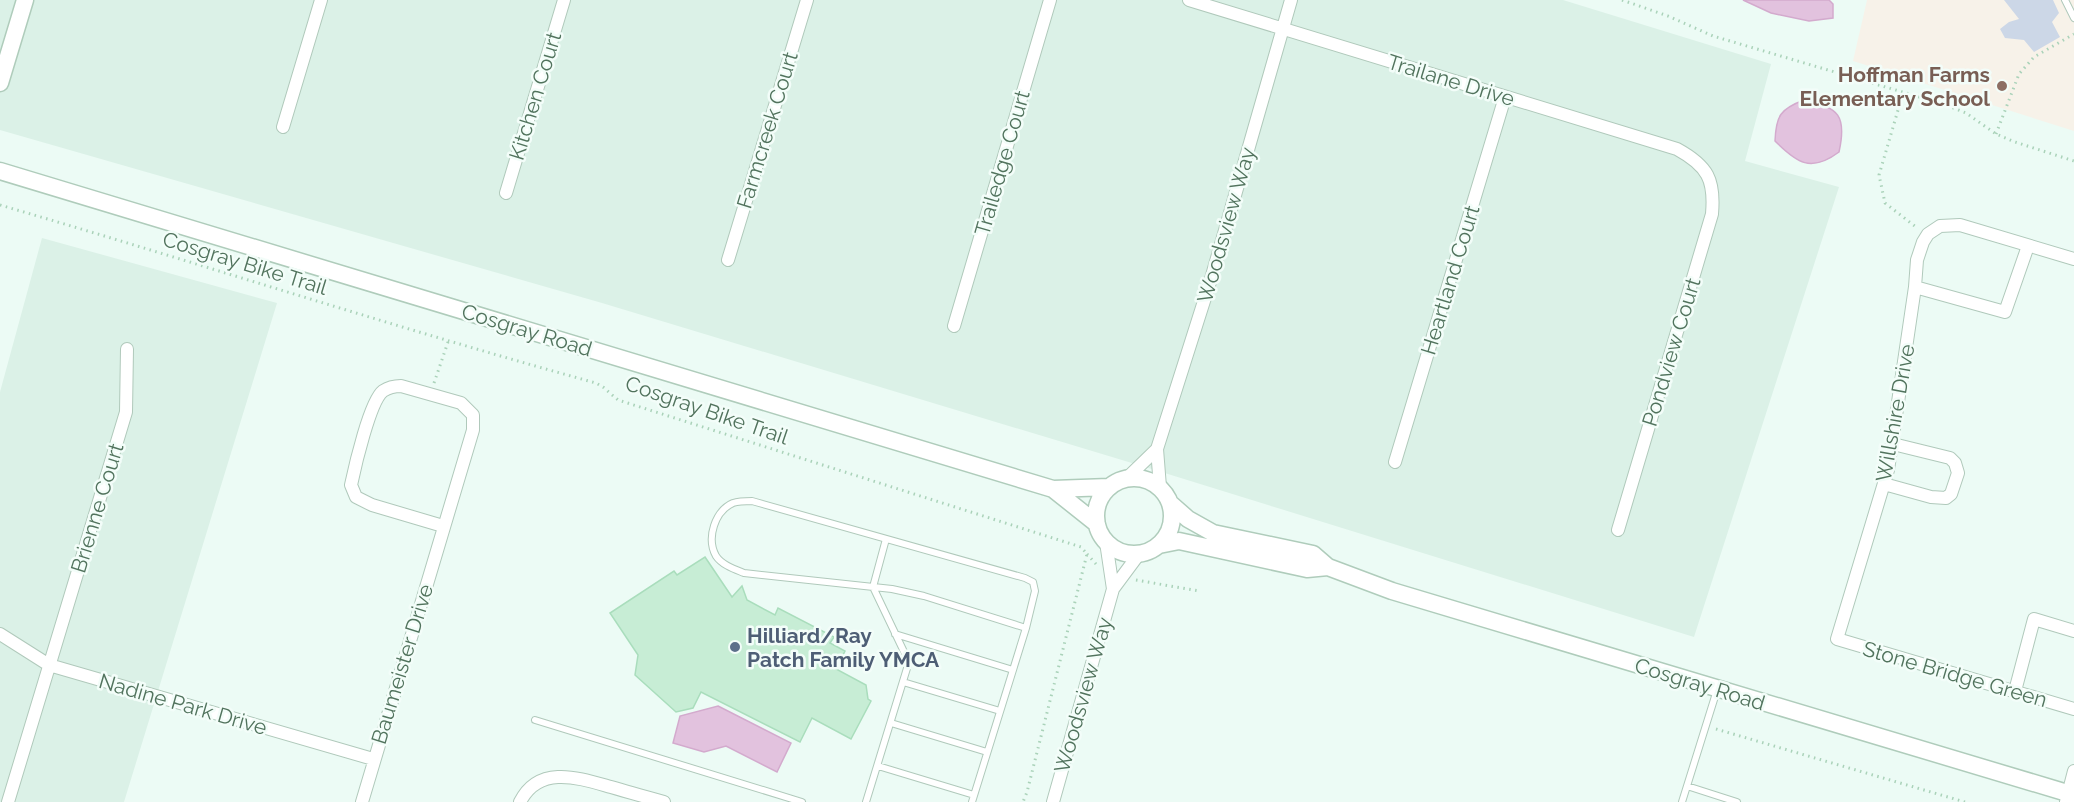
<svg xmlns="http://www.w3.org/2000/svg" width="2074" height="802" font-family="Raleway,sans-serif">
  <rect width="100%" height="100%" fill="#ecfbf5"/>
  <path fill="#dbf1e7" d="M0,0H1563L1771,64L1745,161L1839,187L1694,637L1155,470L602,303L0,130Z
    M42,238L277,303L124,802H0V392Z"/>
  <path fill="#f7f2e9" d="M1867,0H2074V131L1853,61Z"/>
  <path fill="#ccd7e7" d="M2004,0H2053L2059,13L2052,22L2060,37L2034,52L2024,40L2005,38L2000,29L2009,22L2019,19Z"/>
  <path fill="#e2c2de" stroke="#d3aacd" stroke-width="1.5" d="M1743,0H1829L1833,4V18L1809,21L1771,13Z
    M1804,100C1839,107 1847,116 1839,152C1811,173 1797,163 1775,141C1776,116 1780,109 1804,100Z
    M718,706L791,743L777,772L726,746L704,752L673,743L680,716Z"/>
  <path fill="#c7edd5" stroke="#a9ddbc" stroke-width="1.5" d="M705,557L732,597L742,586L747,600L775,615L778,608L834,637L830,643L845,651L836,669L866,685L868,699L871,701L851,739L812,718L800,742L701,692L693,708L676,712L635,675L638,655L610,613L674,571L677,575Z"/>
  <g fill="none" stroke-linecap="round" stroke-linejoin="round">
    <g stroke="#b0c9bb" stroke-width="8">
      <path id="lane" d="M2065,0L2074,18
        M895,634L1013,670
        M903,682L1000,711
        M535,720L802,802
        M891,723L987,752
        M878,766L974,795
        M1687,786L1737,802
        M866,802L908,665L906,656L873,587L886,539
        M972,802L1026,628L1035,591L1033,582L1025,578L752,501C746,501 739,501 733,503C715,511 706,538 716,556C722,565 734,569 744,573L892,589L924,596L1026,628
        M1682,802L1717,690"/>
    </g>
    <g stroke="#b0c9bb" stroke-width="14">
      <path id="street" d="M1189,0L1677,149C1708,166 1715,180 1712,214L1618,530
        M283,127L321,0
        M506,193L564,0
        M2074,259L1960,225L1940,226L1928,234L1923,242L1917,260L1915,287L1888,470L1837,639L2074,709
        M728,260L807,0
        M1915,287L2005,312L2028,246
        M954,326L1050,0
        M1395,462L1505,97
        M1126,479L1157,449
        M1884,484L1931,497L1946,498L1951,494L1958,473L1955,463L1950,458L1893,444
        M1160,487L1157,449L1211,279L1291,0
        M1106,542L1113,589
        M0,634L49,665L373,759
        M2015,691L2034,619L2074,631
        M8,802L126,412L127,349
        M362,802L473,430V415L461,403L401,386C394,386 389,387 383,391C370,401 355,466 351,485L356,497L372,505L443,526
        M520,802C539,764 579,778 611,787C628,792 646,797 664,802
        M1053,802L1113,589L1139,554
        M2066,802L2074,771"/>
    </g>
    <g stroke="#afccbb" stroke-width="19">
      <path id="secondary" d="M0,83L25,0
        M0,171L1053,489L1109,487
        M1096 516a38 38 0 1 1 76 0a38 38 0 1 1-76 0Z
        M1053,489L1097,524
        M1171,504L1188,519L1213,533L1313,554L1328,567L1392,591L2074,795
        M1159,545L1179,541L1307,569L1328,567"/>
    </g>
    <path stroke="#aad2b9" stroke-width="3" stroke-dasharray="1.5 4.5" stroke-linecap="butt" d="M1622,0L1668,16L1713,36L1943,104L1966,113L1996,134L2015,142L2074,161
      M1903,93L1879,175L1885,203L1916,227
      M1996,134L2019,74L2034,57L2074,34
      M0,205C199,263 396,328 596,383L603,387L618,400L1081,547L1087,554L1027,792L1023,802
      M434,383L448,342
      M1087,554L1096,564
      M1136,580L1199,591
      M1716,729L1965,802"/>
    <use href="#lane" stroke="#fff" stroke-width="6"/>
    <use href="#street" stroke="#fff" stroke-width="12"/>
    <use href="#secondary" stroke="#fff" stroke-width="16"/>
  </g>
  <circle fill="#8d6e63" stroke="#f3fdf9" stroke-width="2" cx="2002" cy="86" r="6"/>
  <circle fill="#5c6f8a" stroke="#f3fdf9" stroke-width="2" cx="735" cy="647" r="6"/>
  <g text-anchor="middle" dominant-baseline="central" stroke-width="5" stroke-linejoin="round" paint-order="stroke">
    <g font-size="21" font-weight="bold" fill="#785e54" stroke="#f3fdf9" text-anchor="end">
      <text x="1990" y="74">Hoffman Farms<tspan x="1990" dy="24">Elementary School</tspan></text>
    </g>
    <g font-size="21" fill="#51735d" stroke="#f3fdf9">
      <text transform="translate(1451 80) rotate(17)">Trailane Drive</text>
      <text transform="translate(535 96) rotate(-73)">Kitchen Court</text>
      <text transform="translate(767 130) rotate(-73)">Farmcreek Court</text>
      <text transform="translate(1002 163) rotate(-74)">Trailedge Court</text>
      <text transform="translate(1226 225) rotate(-74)">Woodsview Way</text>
      <text transform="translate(245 263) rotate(17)">Cosgray Bike Trail</text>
      <text transform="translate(1450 280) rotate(-73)">Heartland Court</text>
      <text transform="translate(527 330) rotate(17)">Cosgray Road</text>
      <text transform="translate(1671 352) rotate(-73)">Pondview Court</text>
      <text transform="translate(707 410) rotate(19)">Cosgray Bike Trail</text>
      <text transform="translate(1895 413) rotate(-80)">Willshire Drive</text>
      <text transform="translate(97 508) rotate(-73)">Brienne Court</text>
      <text transform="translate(402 664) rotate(-73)">Baumeister Drive</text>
      <text transform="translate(1955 674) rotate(16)">Stone Bridge Green</text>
      <text transform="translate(1700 684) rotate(17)">Cosgray Road</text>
      <text transform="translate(1083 695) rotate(-74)">Woodsview Way</text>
      <text transform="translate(183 704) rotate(16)">Nadine Park Drive</text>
    </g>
    <g font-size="21" font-weight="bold" fill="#4e5e75" stroke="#f3fdf9" text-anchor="start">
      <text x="747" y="635">Hilliard/Ray<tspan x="747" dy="24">Patch Family YMCA</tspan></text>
    </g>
  </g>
</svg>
